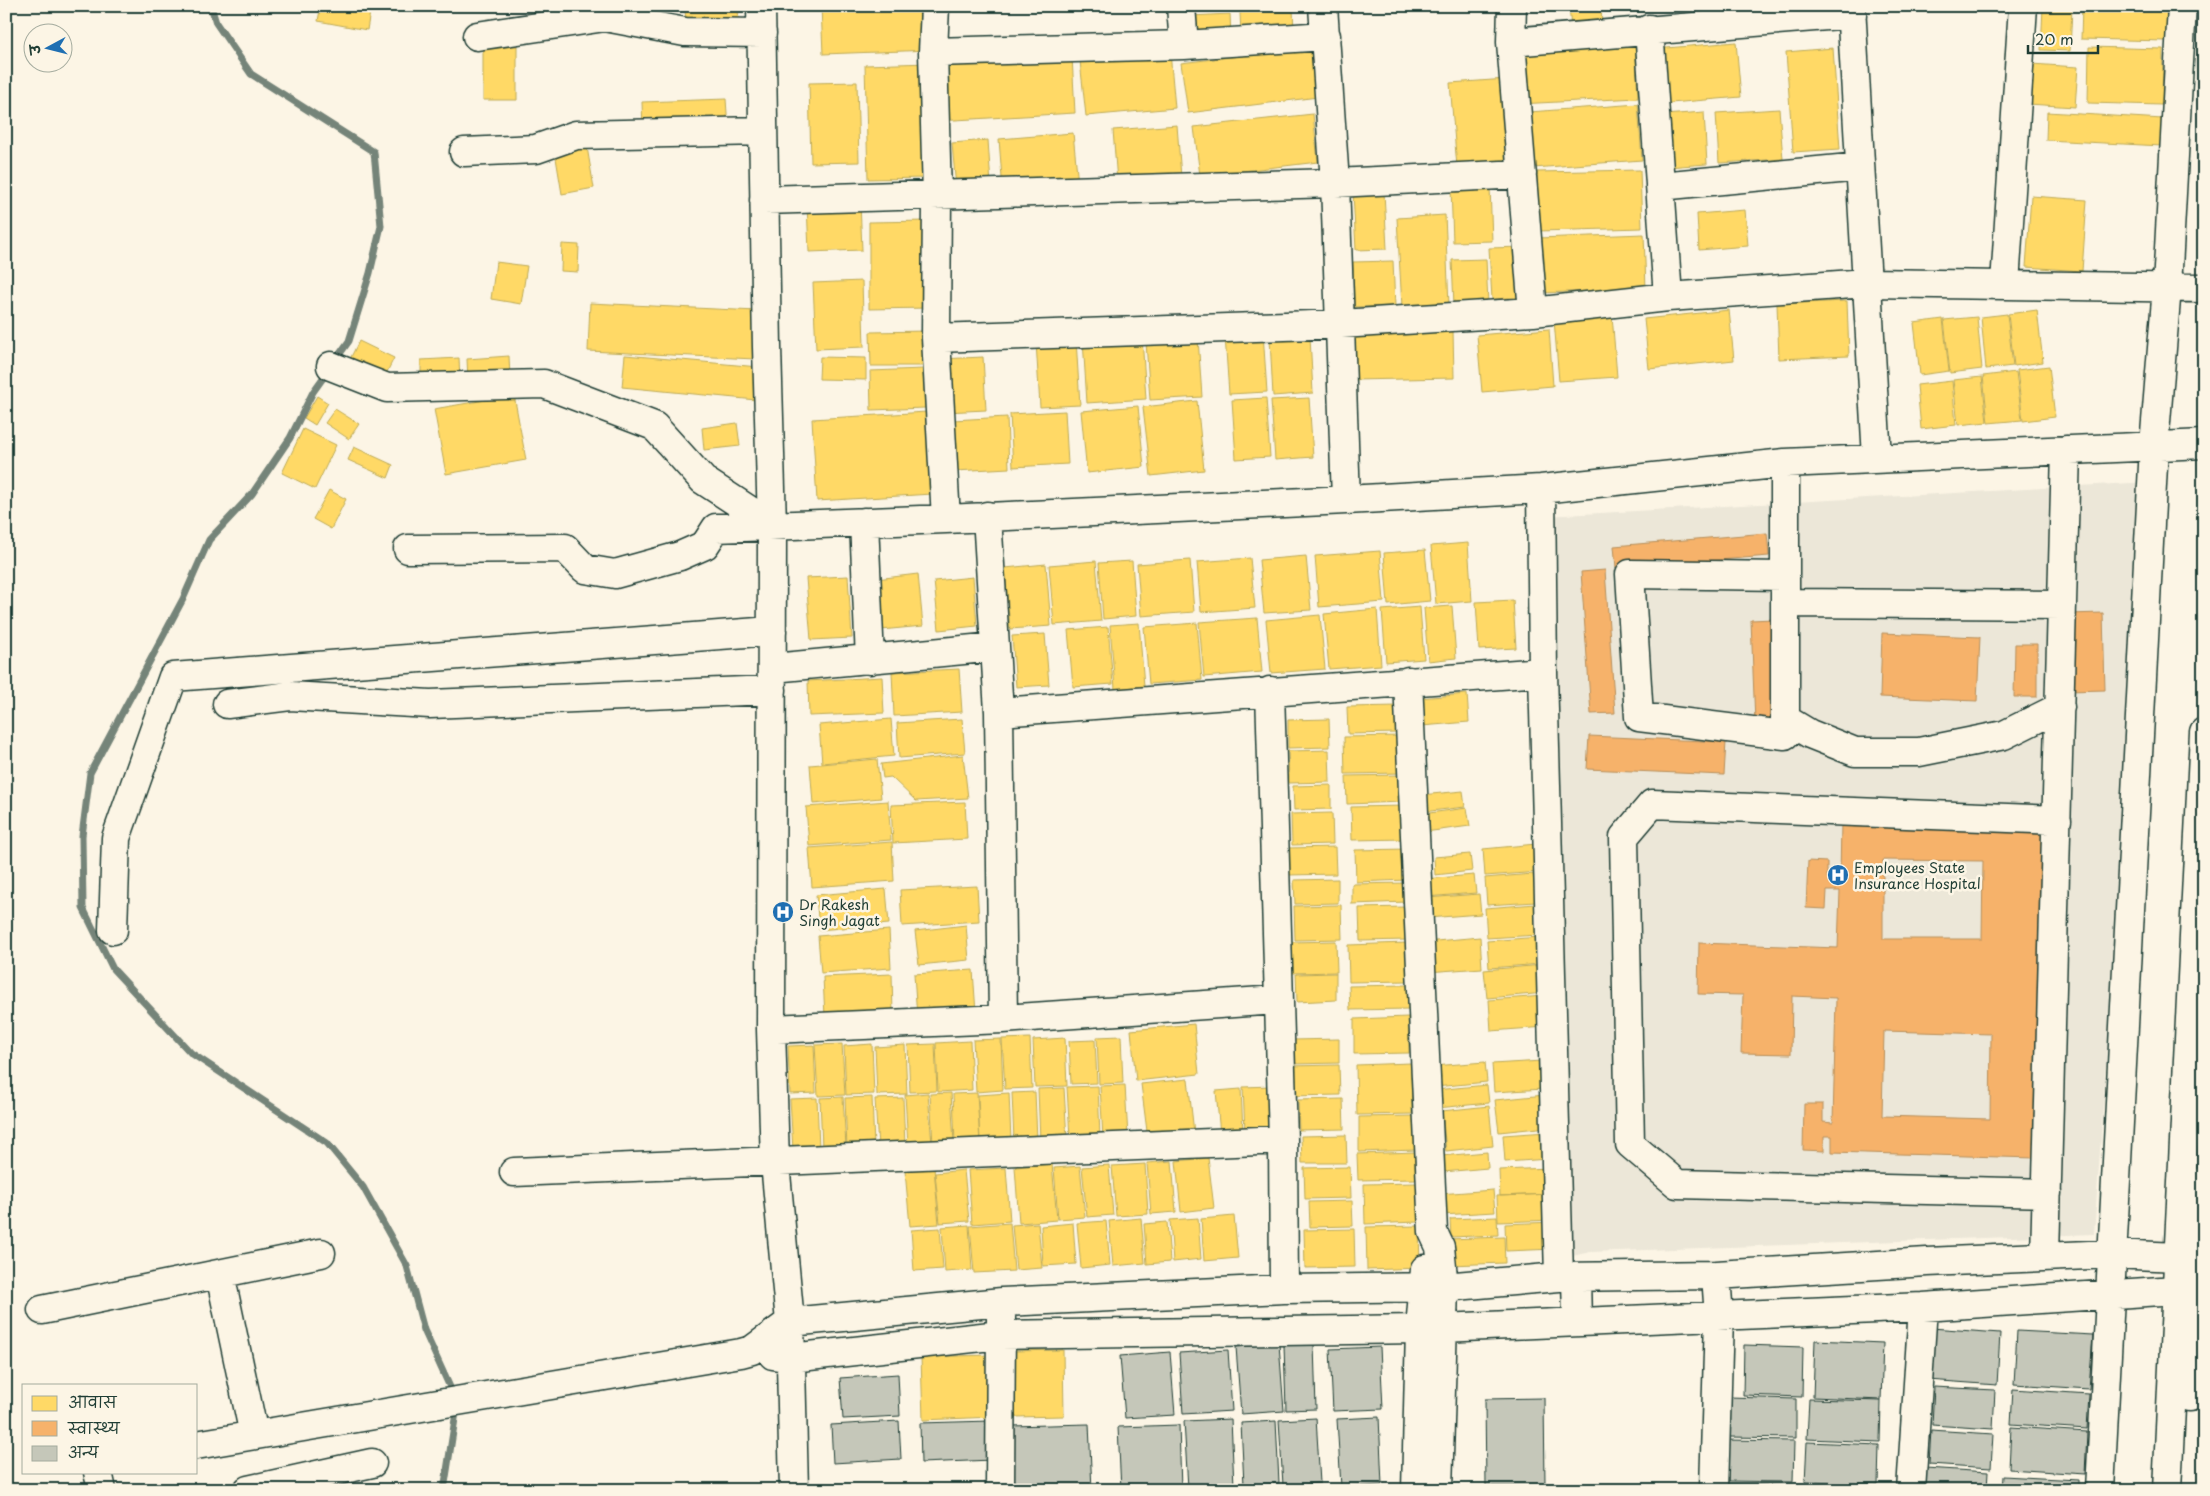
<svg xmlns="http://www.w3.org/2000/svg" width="2210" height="1496" font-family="'Playpen Sans','Playpen Sans Deva',sans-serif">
  <rect width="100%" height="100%" fill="#fcf5e5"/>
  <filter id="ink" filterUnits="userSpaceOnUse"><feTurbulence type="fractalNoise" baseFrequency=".02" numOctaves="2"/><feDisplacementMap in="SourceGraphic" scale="10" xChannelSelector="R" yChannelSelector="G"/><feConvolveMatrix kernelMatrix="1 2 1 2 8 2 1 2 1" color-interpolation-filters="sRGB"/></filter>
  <g filter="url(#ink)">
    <path fill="#ece7d8" d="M2149,482L2094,1234L1590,1252L1564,1258L1547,516Z"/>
    <path fill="#ffd966" stroke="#bcaa57" d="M371,6L367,30L318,21L320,10L302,7Z
      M685,6H738L739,27L686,29Z
      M821,6H929L931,50L823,54Z
      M1189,6H1271L1190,11Z
      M1569,6H1601L1602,27L1571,29Z
      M1689,6H1732L1733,17L1691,22Z
      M2082,6H2167L2166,41L2081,39Z
      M2043,7L2072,8L2070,51L2041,50Z
      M1293,8L1294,32L1241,35L1240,12Z
      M1230,14L1231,37L1191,38L1190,16Z
      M1635,42L1638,98L1518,104L1516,48Z
      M1736,42L1741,97L1659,104L1655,49Z
      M483,46H517V100H483Z
      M1312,47L1318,97L1188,113L1181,63Z
      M2089,47L2163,49L2162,105L2088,103Z
      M1833,48L1840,149L1793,152L1786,52Z
      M1170,52L1175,108L1086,116L1080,61Z
      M1072,56L1075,113L938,121L935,64Z
      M929,63L932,178L868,179L865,65Z
      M2031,64L2078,67L2075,107L2028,104Z
      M1507,79L1514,163L1457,167L1450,83Z
      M857,82L859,162L811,163L809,83Z
      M726,99L728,128L643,131L642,102Z
      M1638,104L1642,160L1533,168L1529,112Z
      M1779,109L1783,159L1719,163L1716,113Z
      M1704,112L1707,164L1668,167L1664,115Z
      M2047,112L2163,119L2162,146L2046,140Z
      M1313,114L1318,162L1200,176L1194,127Z
      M1177,125L1181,177L1117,182L1113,130Z
      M1073,133L1078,184L1003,191L999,139Z
      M988,140L991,185L956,188L952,143Z
      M587,147L594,188L562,194L555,152Z
      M1640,170L1642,228L1539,231L1537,172Z
      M1490,186L1492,241L1453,242L1451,188Z
      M1384,192L1387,249L1356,250L1353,193Z
      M2031,196L2087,200L2082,271L2026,267Z
      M860,202L862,250L809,252L807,204Z
      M1745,210L1748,246L1699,250L1697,214Z
      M1445,215L1449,305L1402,307L1397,218Z
      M927,221L928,308L869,309V222Z
      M1644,234L1646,289L1540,293L1538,238Z
      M562,244L579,245L578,272L561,271Z
      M1523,247L1526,297L1492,299L1489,248Z
      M1486,259L1488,304L1454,306L1452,260Z
      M1393,261L1395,306L1354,307L1353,262Z
      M496,262L527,266L521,304L491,299Z
      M862,281L864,347L816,349L813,283Z
      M1847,301L1849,356L1779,359L1777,304Z
      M590,303L757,311L755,359L588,351Z
      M1729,310L1734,360L1649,369L1644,319Z
      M2037,310L2043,362L2014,366L2008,314Z
      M2007,314L2013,366L1986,369L1981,317Z
      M1612,315L1617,377L1559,381L1554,320Z
      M1977,317L1982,369L1950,373L1944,320Z
      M1943,319L1949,371L1920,375L1914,323Z
      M1549,329L1553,386L1482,392L1477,335Z
      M1453,330L1454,378L1354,380L1352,333Z
      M928,331L929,366H871L870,332Z
      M1263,333L1267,392L1229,394L1225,336Z
      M1142,337L1146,399L1087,403L1083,340Z
      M1310,337L1313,393L1273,396L1270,339Z
      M1198,338L1202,397L1150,400L1146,342Z
      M1076,339L1080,405L1040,407L1036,342Z
      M359,341L394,358L382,382L347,365Z
      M625,355L759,367L756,400L622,387Z
      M509,356L510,377L468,381L467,359Z
      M820,357L866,358V380L819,379Z
      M983,357L986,410L945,412L941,359Z
      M459,358L460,381L421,383V360Z
      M2049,366L2055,417L2023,421L2017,370Z
      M923,369L925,408L871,410L870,371Z
      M2016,372L2022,420L1988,423L1983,376Z
      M1982,377L1987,422L1958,425L1953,380Z
      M1952,381L1956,425L1921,429L1917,385Z
      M514,395L526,460L446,474L434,409Z
      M317,396L328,403L315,425L304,418Z
      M1266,398L1270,457L1236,459L1232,400Z
      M1309,398L1313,457L1275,460L1271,400Z
      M1197,401L1204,470L1151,476L1143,407Z
      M1138,406L1144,467L1087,473L1081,411Z
      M335,409L359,424L349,439L325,423Z
      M1065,411L1068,464L1013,467L1010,414Z
      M927,412L932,494L817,501L812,419Z
      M1007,417L1009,468L955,471L952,420Z
      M737,423L740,446L704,450L702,428Z
      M303,429L336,445L315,489L282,473Z
      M354,447L393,465L388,478L348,460Z
      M329,490L346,499L331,529L313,519Z
      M1468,543L1472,601L1436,604L1431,546Z
      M1425,550L1430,601L1388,605L1384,553Z
      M1380,551L1384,602L1319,607L1315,556Z
      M1306,556L1311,610L1264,613L1259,560Z
      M1250,558L1255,608L1201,612L1197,562Z
      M1190,560L1194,612L1141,616L1137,564Z
      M1096,561L1101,621L1054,625L1049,565Z
      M1132,561L1136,616L1103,619L1099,563Z
      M1046,564L1051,626L1010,629L1005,568Z
      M918,574L923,626L881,630L876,579Z
      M848,576L852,638L811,640L806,578Z
      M973,577L977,626L939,630L934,581Z
      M1513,600L1516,648L1479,650L1476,602Z
      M1452,606L1456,658L1428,661L1424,608Z
      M1420,607L1424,659L1386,662L1382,610Z
      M1377,609L1381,665L1329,669L1324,614Z
      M1320,615L1325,669L1271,673L1266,620Z
      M1257,618L1262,672L1204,677L1199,622Z
      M1139,623L1144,686L1115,689L1110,625Z
      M1197,623L1202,680L1149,684L1144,627Z
      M1108,627L1113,684L1073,687L1068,630Z
      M1045,634L1049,685L1016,687L1012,636Z
      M959,669L962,712L894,716L892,672Z
      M882,677L884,713L809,716L808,681Z
      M1467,694L1469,722L1422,726L1420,698Z
      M1398,706L1399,733L1348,734L1347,707Z
      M891,719L894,756L822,763L819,725Z
      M962,719L965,753L899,758L897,723Z
      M1329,719L1330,747L1288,748V720Z
      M1401,736L1402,773L1345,774L1344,737Z
      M1329,750L1330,782L1289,783L1288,751Z
      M963,755L968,798L916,801L891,777L883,778L881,764Z
      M877,759L881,798L813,804L810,765Z
      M1402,775L1403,802L1347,804L1346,776Z
      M1331,785V809L1294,810L1293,786Z
      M1463,791L1465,807L1422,812L1421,795Z
      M888,801L891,840L809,846L806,807Z
      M965,802L967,839L893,843L891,805Z
      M1405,806L1406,839L1352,840L1351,807Z
      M1467,808L1470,826L1425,832L1422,814Z
      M1332,813L1333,844L1292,845L1291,814Z
      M892,842L894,881L812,887L809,848Z
      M1536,844L1539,872L1485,876L1483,849Z
      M1335,847L1336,874L1288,875V848Z
      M1407,849V880L1356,882L1355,850Z
      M1470,854L1472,871L1435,875L1434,857Z
      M1533,874L1536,902L1487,905L1485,878Z
      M1474,875L1476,893L1426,897L1425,879Z
      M1338,879V903L1295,904L1294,880Z
      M1406,883L1407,902L1352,904V884Z
      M977,886L979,921L902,926L900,890Z
      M886,889L889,924L819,930L816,895Z
      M1479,894L1481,914L1427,918L1426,898Z
      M1536,904L1539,935L1487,938L1485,908Z
      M1341,905L1342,939L1295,940L1294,906Z
      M1406,907L1407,940L1360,941L1359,908Z
      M966,925L969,960L919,965L915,931Z
      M889,930L891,968L821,973L818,936Z
      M1480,937L1482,968L1427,972L1425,942Z
      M1540,937L1542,964L1489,968L1487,941Z
      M1336,941L1337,972L1293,973L1292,942Z
      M1407,943L1408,981L1349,982L1348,945Z
      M1543,965L1546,993L1487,998L1484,970Z
      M973,970L976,1013L917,1017L914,974Z
      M1336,973V1000L1297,1002L1296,974Z
      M892,974L893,1014L825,1017L823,977Z
      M1408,985L1409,1009L1350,1010L1349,986Z
      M1544,996L1546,1027L1491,1031L1489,1000Z
      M1408,1017L1409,1053L1354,1054V1019Z
      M1194,1024L1199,1074L1136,1081L1131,1030Z
      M1121,1036L1123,1083L1099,1084L1097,1037Z
      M1030,1038L1032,1088L1005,1089L1002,1039Z
      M1065,1038L1067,1086L1035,1087L1033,1040Z
      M1001,1039L1003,1090L976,1092L973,1040Z
      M1339,1039V1063L1292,1064V1040Z
      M1095,1040L1097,1083L1071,1084L1069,1041Z
      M970,1041L972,1090L938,1092L936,1043Z
      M842,1044L845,1095L818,1096L815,1045Z
      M872,1044L874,1094L846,1095L844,1046Z
      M935,1044L937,1091L910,1092L908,1045Z
      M814,1045L816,1093L790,1094L788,1046Z
      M905,1045L907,1094L877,1095L875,1047Z
      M1542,1061L1544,1089L1494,1092L1492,1064Z
      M1485,1062L1487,1082L1435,1087L1433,1066Z
      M1411,1063L1412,1114L1357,1115L1356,1065Z
      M1339,1065L1340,1095L1289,1096L1288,1066Z
      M1188,1079L1194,1133L1148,1139L1141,1084Z
      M1125,1085L1128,1137L1103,1138L1100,1086Z
      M1487,1085L1489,1103L1437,1108L1435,1090Z
      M1098,1086L1100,1137L1070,1138L1067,1087Z
      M1271,1086L1273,1131L1245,1132L1243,1087Z
      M1064,1088L1067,1140L1040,1141L1038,1089Z
      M1241,1089L1243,1133L1220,1134L1216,1091Z
      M1035,1092L1037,1140L1014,1141L1012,1093Z
      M928,1093L932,1144L908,1146L905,1095Z
      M951,1093L954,1143L933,1144L930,1094Z
      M977,1093L980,1143L955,1144L953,1094Z
      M1009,1093L1011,1141L980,1143L978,1095Z
      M1545,1095L1548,1127L1499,1132L1495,1100Z
      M843,1097L846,1147L822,1148L820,1098Z
      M872,1097L874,1147L847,1149L845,1098Z
      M817,1098L819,1149L793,1150L790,1099Z
      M903,1098L905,1145L878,1147L875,1099Z
      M1343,1099L1344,1129L1299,1130L1298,1100Z
      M1489,1106L1493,1146L1446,1151L1442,1111Z
      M1414,1116L1415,1150L1359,1152V1117Z
      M1547,1132L1549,1159L1505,1162L1503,1135Z
      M1346,1135L1347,1163H1302L1301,1136Z
      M1416,1152V1179L1358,1180L1357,1154Z
      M1487,1152L1488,1168L1443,1172L1441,1156Z
      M1208,1158L1214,1208L1181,1212L1176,1161Z
      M1172,1161L1176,1212L1151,1214L1147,1163Z
      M1052,1164L1057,1220L1019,1223L1015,1167Z
      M1145,1164L1148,1214L1116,1216L1112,1166Z
      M1109,1165L1113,1215L1087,1217L1082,1167Z
      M1080,1166L1085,1217L1058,1219L1054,1168Z
      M1350,1167L1351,1198L1305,1199L1304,1168Z
      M934,1168L939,1224L910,1226L905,1171Z
      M1006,1168L1010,1221L972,1224L968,1170Z
      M1551,1168L1553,1194L1500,1196L1499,1170Z
      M964,1170L969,1221L940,1223L935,1173Z
      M1417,1183L1418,1222L1365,1224L1364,1184Z
      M1493,1190L1495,1212L1441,1215L1439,1194Z
      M1553,1194L1554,1220L1498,1222L1497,1196Z
      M1352,1201L1353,1226L1310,1227L1309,1202Z
      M1234,1216L1238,1258L1204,1261L1201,1219Z
      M1497,1217L1498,1235L1451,1237L1450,1219Z
      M1141,1218L1145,1263L1113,1266L1109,1221Z
      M1198,1218L1201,1259L1173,1262L1170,1220Z
      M1106,1221L1110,1265L1081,1268L1077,1223Z
      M1167,1222L1170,1262L1147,1264L1144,1224Z
      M1554,1222L1555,1249L1506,1251L1505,1224Z
      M1010,1223L1014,1271L974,1273L970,1226Z
      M1038,1223L1042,1268L1016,1270L1012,1225Z
      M1073,1223L1076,1264L1043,1266L1041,1226Z
      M969,1225L972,1270L945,1272L942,1227Z
      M1419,1226L1420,1268L1367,1270L1366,1227Z
      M940,1228L943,1269L914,1271L911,1230Z
      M1354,1229L1355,1267L1305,1268L1304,1230Z
      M1504,1237L1505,1263L1449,1265V1239Z
      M1063,1350L1064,1416L1014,1417L1012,1351Z
      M990,1355L992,1417L923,1420L921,1357Z"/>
    <path fill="#f6b26b" stroke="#b68f5a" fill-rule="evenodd" d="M1767,533L1769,556L1616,568L1614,546Z
      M1605,570L1615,713L1591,714L1581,572Z
      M2103,613L2105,690L2069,691L2067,614Z
      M1773,619L1777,722L1755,723L1751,620Z
      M1882,633L1980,637L1977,701L1880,697Z
      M2015,644H2037V697H2014Z
      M1589,736L1726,742L1724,775L1587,769Z
      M1841,823L2043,830L2034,1158L1832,1152V1136H1824V1151L1803,1150L1804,1104H1823V1122L1833,1123L1836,998L1792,996L1791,1054L1741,1053L1743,995L1698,994L1699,943L1838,948L1840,891H1827L1826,909L1806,908L1808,861L1827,862V878H1840ZM1883,860L1983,861L1982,939H1883ZM1884,1031L1991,1034L1990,1119L1882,1116Z"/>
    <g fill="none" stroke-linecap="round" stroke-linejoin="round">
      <path stroke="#758479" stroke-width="7" d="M211,6L216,23L251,74L374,152L381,226L370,273L349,341L334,362
        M328,371L313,392L290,438L252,494L209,540L183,599L90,773L82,836L83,908L113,969L191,1053L327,1143L363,1187L407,1266L424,1330L454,1396
        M444,1490L457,1406"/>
    </g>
    <path fill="#c5c7b9" stroke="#1f3d34" d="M1931,1328L2000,1333L1997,1385L1928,1380Z
      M2017,1331L2093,1335L2089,1389L2014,1384Z
      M1815,1340L1883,1343L1881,1400L1813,1397Z
      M1279,1344L1284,1411L1241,1414L1236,1347Z
      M1314,1344L1316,1409L1286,1410L1284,1345Z
      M1744,1345L1803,1347L1802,1397L1743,1395Z
      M1380,1347L1383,1409L1333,1411L1330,1349Z
      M1228,1350L1232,1411L1183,1414L1179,1353Z
      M1170,1352L1175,1415L1125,1418L1120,1356Z
      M898,1374L900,1416L843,1419L840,1378Z
      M1934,1387L1995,1390L1993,1429L1932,1425Z
      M2013,1389L2089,1394L2087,1429L2011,1424Z
      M1729,1397L1796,1399V1438L1729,1437Z
      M1544,1398L1545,1486H1486L1485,1399Z
      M1809,1399L1881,1401L1880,1442L1807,1439Z
      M1379,1417L1382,1485L1341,1487L1337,1419Z
      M1316,1418L1320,1483L1283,1485L1279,1420Z
      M1231,1419L1234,1486L1188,1488L1184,1421Z
      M899,1421L901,1459L833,1463L831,1425Z
      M991,1421L992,1460L921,1463L920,1423Z
      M1276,1421L1279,1483L1244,1485L1241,1423Z
      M1089,1424L1092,1490H1013L1011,1426Z
      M1179,1425L1181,1490H1121L1118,1427Z
      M2011,1427L2087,1432L2085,1474L2009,1469Z
      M1931,1430L1993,1434L1991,1468L1929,1464Z
      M1725,1440L1794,1441L1793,1482L1724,1481Z
      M1807,1442L1879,1445L1878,1484L1805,1482Z
      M1925,1468L1988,1472L1987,1490H1924Z
      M2003,1476L2078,1480V1490H2002Z
      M1723,1484L1792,1486V1490H1722Z
      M1807,1486L1877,1488V1490H1807Z"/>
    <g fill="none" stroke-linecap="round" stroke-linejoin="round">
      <g stroke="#1f3d34" stroke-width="31">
        <path id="minor" d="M761,6L767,347L772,525L771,1029L775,1163L790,1322L794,1490
          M935,6L933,52L937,196L936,338L946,519
          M1181,6L1184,45
          M1323,6L1335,183L1346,500
          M1512,6L1511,42L1533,312
          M1851,6L1877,458
          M1649,29L1668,297
          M477,36L605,17L685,32L762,33
          M1511,42L1852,14
          M933,52L1184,45L1326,36
          M464,152L536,149L576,135L763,131
          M1660,186L1860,167
          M764,200L1335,183L1522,174
          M2005,284L2023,6
          M936,338L1341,324L1533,312L1668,297L1867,283L2204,288
          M331,366L387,388L544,384L654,426L703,480L772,525
          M1541,489L1543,672L1559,1277
          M987,516L999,712L1003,1019
          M864,522L870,660
          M408,549L565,548L585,569L615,574L680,556L705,545L716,528L946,519L1346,500L1541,489L1785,463L2204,444
          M1785,576L1630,574L1639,717L1785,735V463
          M1785,603L2062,605
          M773,668L995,647
          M1408,681L1433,1232L1440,1247L1444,1287L1438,1490
          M1270,691L1283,1140L1284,1289
          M227,704L290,696L430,704L772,690
          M999,712L1543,672
          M1785,719L1810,734L1855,752H1919L2004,735L2060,707
          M113,930L116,838L173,677L772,631
          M771,1029L1003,1019L1277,1000
          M514,1172L1283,1140
          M2047,1193L1677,1184L1630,1144L1624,837L1652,804L2057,820
          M2045,1256L2066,450
          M220,1274L254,1435
          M1576,1277L1577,1322
          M42,1310L321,1253
          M773,1355L791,1358L1000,1335L1420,1329L1923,1307L2176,1290
          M196,1445L741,1353L752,1350L790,1322L1002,1302L1284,1289L1444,1287L1559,1277L1716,1275L1927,1262L2112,1254L2178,1257L2199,1260
          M98,1472L102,1490
          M248,1490L372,1463
          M1000,1490L1001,1316
          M1416,1490L1420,1329L1425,1269
          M1714,1490L1719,1317L1716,1275
          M1911,1490L1923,1307
          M2100,1490L2154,446L2167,287L2182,6"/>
      </g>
      <g stroke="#1f3d34" stroke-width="31">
        <path id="major" d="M2190,1397L2204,1181
          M2167,1490L2204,732"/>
      </g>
      <use href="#minor" stroke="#fcf5e5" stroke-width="28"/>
      <use href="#major" stroke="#fcf5e5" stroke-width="28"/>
    </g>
  </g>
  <defs>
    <g id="hospital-disc" transform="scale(1.125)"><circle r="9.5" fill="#1f6fb2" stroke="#fcf5e5"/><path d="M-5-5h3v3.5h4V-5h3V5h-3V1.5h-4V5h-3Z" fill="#fff"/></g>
  </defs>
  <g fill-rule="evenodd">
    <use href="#hospital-disc" x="1838" y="875"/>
    <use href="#hospital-disc" x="783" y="912"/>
  </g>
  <g text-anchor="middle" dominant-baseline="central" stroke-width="5" stroke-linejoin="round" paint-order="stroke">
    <g font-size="14" fill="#1f3d34" stroke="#fcf5e5" text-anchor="start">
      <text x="1854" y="867">Employees State<tspan x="1854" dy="16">Insurance Hospital</tspan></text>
      <text x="799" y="904">Dr Rakesh<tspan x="799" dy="16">Singh Jagat</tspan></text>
    </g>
  </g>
  <rect width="2210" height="1496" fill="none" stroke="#fcf5e5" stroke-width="25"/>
  <rect x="12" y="12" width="2185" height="1471" fill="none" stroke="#1f3d34" stroke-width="2" filter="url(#ink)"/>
  <rect x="22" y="1384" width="175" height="90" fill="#fcf5e5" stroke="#a4ab9e"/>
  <rect x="32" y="1396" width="25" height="15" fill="#ffd966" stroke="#a4ab9e"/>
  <text x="68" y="1408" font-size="15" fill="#1f3d34">आवास</text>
  <rect x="32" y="1421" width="25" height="15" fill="#f6b26b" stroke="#a4ab9e"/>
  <text x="68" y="1434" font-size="15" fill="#1f3d34">स्वास्थ्य</text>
  <rect x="32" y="1446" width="25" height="15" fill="#c5c7b9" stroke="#a4ab9e"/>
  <text x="68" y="1458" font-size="15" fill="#1f3d34">अन्य</text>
  <g transform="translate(48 48) rotate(263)"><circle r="24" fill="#fcf5e5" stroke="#a4ab9e"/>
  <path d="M0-4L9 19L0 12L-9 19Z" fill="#1f6fb2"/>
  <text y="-8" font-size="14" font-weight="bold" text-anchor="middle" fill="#1f3d34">उ</text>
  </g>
  <path d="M2028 45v8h70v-8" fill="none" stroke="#1f3d34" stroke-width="2.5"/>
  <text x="2035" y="45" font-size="15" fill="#1f3d34" stroke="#fcf5e5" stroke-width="4" paint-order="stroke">20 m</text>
</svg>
